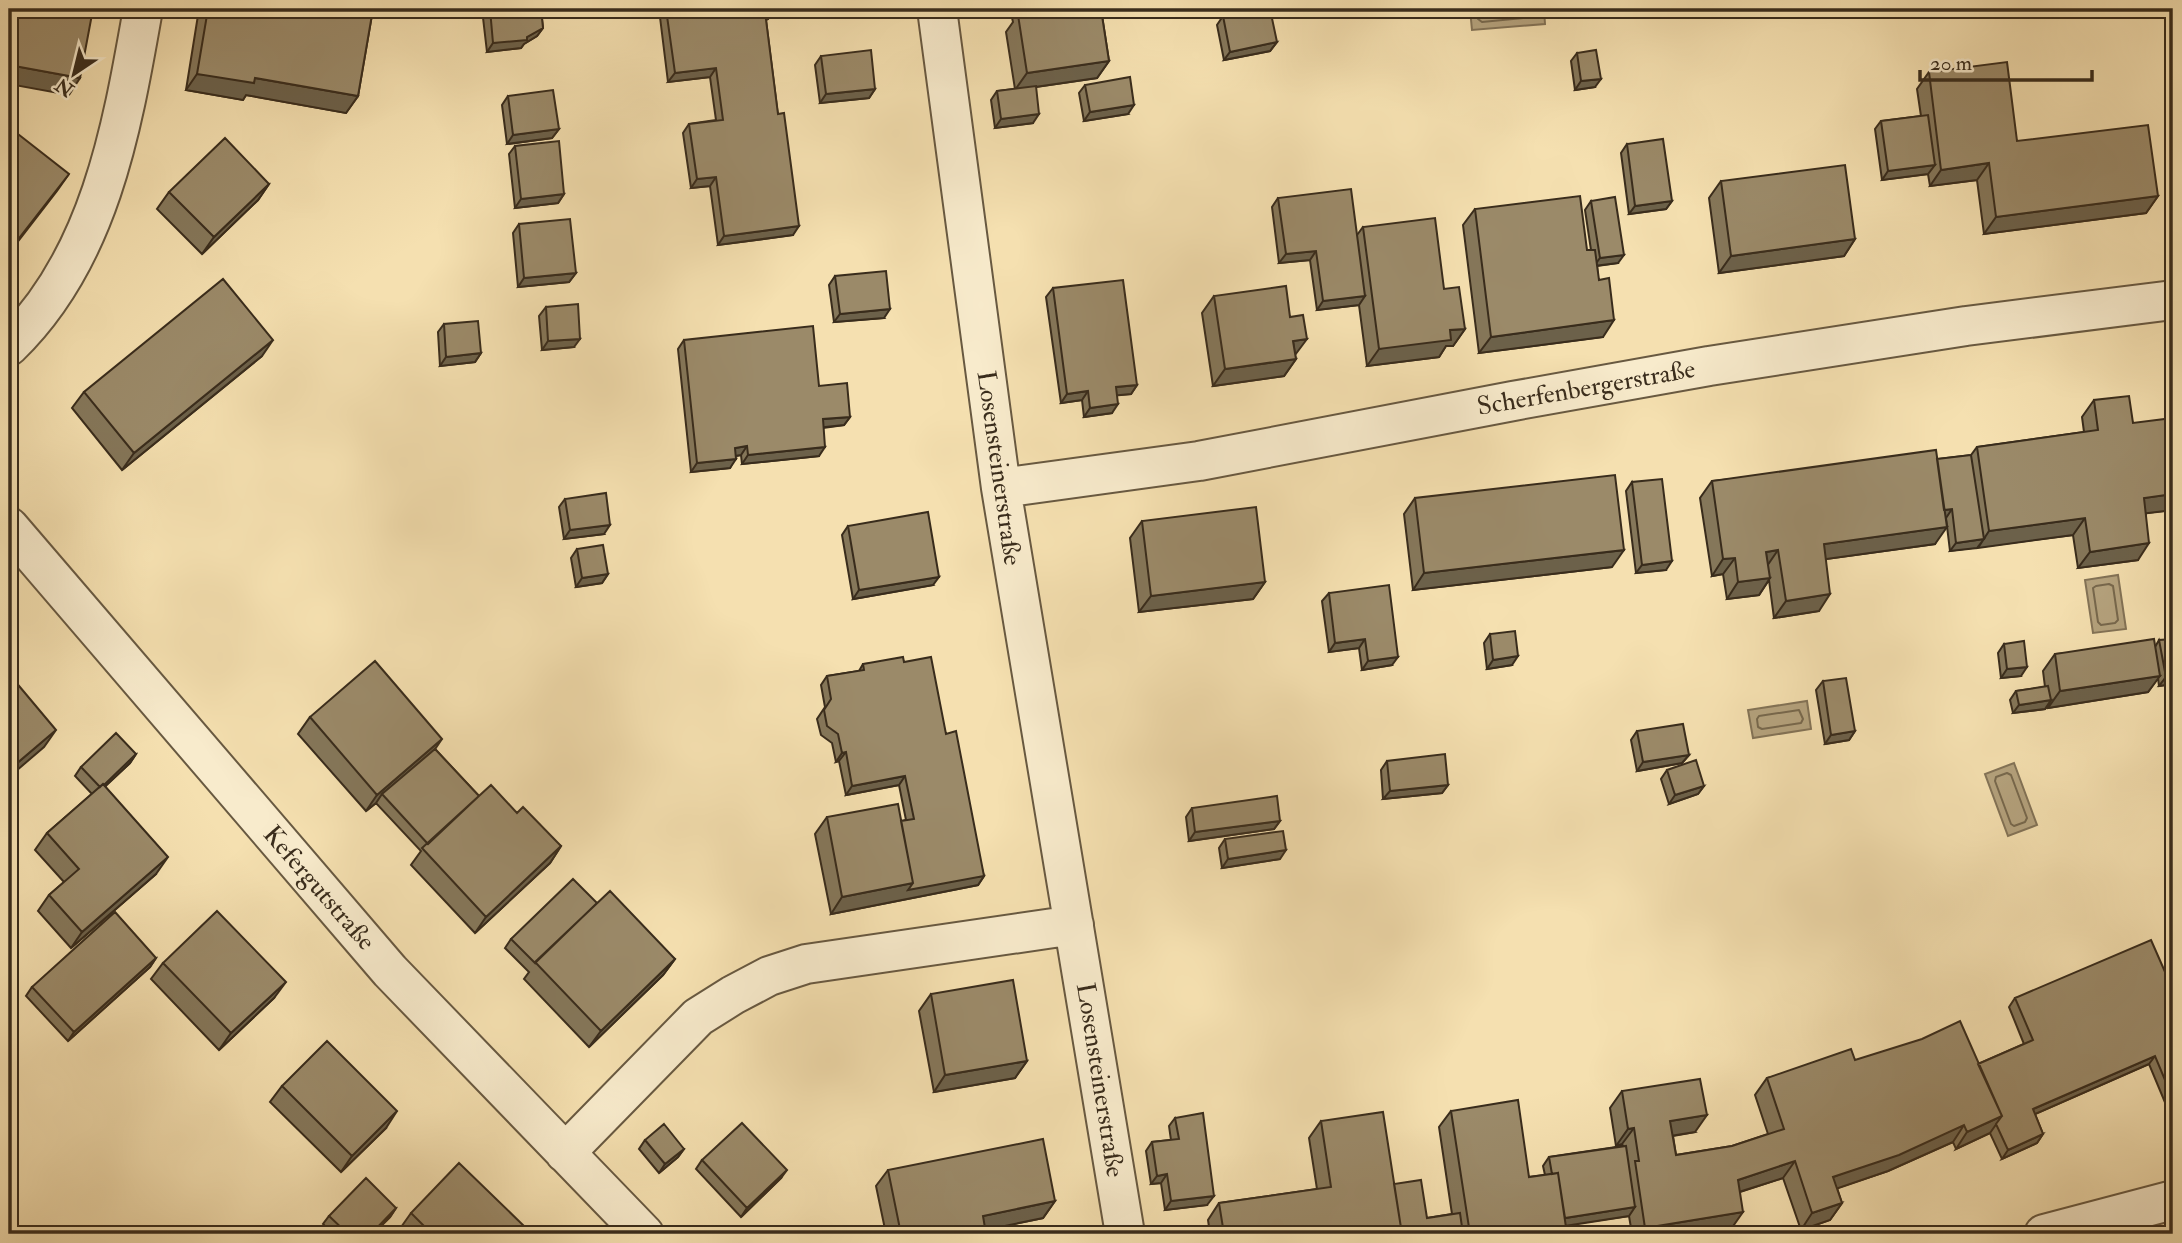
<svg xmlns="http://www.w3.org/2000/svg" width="2182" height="1243" font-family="'IM FELL Double Pica',serif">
  <rect width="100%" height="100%" fill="#f5e0b0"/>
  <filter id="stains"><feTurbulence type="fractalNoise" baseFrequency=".00286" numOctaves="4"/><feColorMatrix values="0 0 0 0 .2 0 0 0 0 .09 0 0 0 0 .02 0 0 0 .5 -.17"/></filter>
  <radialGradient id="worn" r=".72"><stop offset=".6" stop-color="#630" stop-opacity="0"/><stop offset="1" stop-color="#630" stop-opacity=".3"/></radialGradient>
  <path fill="#b5a37e" stroke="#837357" stroke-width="2" d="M1470,9H1544L1545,24L1472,30Z
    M2118,575L2126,629L2093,633L2085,580Z
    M1807,701L1811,729L1753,738L1748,710Z
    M2014,763L2037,825L2008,836L1985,774Z"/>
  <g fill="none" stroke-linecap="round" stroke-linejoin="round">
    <path stroke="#77684d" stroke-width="2" d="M1477,9L1478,19L1482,22L1534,17L1537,15V9
      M2109,584L2113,586L2118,620L2115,623L2101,625L2098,622L2093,588L2096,586Z
      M1799,710L1803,719L1801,723L1762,729L1758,727L1757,719L1759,716Z
      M2007,773L2011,775L2027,818L2025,822L2014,826L2011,824L1995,781L1996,777Z"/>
    <g stroke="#685941" stroke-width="42">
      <path id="street" d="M937,9L1001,488L1125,1234
        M9,346C100,258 122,128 143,9
        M1001,488L1199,461L1513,401L1709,366L1966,326L2173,300
        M9,527L390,971L644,1234
        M565,1153L698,1017L733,995L769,976L806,964L1074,925
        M2044,1234L2173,1200"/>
    </g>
    <use href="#street" stroke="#f8ebcc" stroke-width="38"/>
  </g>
  <path fill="#85775a" stroke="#392c1c" stroke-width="2" d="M199,9H373L358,96L346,113L246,95L243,100L186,90Z
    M482,9H541L543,28L537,36L524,44L521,48L487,52Z
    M659,9H774V11L768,19L766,20L793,235L718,245L710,186L691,188L683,133L689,124L716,120L710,77L668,82Z
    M1010,9H1101L1109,61L1097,78L1036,87L1033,123L995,128L991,100L997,91L1015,89L1006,32L1013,22Z
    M1223,16L1277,42L1270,51L1224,60L1217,25Z
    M1577,53L1595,87L1575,90L1571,61Z
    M821,56L875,89L869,98L820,103L815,65Z
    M1929,72L2017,141L2158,196L2146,213L1984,234L1977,180L1930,186L1928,174L1882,180L1875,129L1881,121L1921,116L1917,89Z
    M1085,85L1128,114L1084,121L1079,93Z
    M508,96L559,129L552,138L507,144L502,105Z
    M1627,144L1672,201L1666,209L1629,214L1621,153Z
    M515,146L564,194L558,203L515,208L509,154Z
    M1721,181L1855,239L1844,256L1719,273L1709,198Z
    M269,184L258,200L202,254L157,209L169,192Z
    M1278,198L1357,235L1363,227L1444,289L1465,329L1453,346H1446L1439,357L1367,366L1359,305L1317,310L1310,260L1279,263L1272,207Z
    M1591,201L1618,263L1597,266L1603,337L1479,353L1463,225L1475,209L1587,250H1591L1585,210Z
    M519,224L576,273L569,282L518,287L513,233Z
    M835,276L884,318L834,322L829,285Z
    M1053,288L1137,385L1131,394L1117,395L1112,413L1084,417L1082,400L1061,403L1046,297Z
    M1214,296L1295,355L1296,359L1284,376L1213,386L1202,313Z
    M546,307L574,347L542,350L539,316Z
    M444,324L481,353L475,362L440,366L438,332Z
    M684,340L819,386L850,417L844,425L823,428L819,456L742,464L741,455L736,456L730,468L691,472L678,349Z
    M262,356L122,470L72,408L84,392Z
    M2094,400L2133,423L2173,510L2146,513L2138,560L2078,568L2073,535L1950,551L1946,518L1935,544L1826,559L1819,611L1774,618L1769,580L1759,595L1727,599L1723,574L1712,576L1700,498L1712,481L1937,459L1971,455L1977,447L2084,432L2082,417Z
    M1632,482L1666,570L1636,573L1626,491Z
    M1415,498L1612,567L1413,590L1404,514Z
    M565,499L604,534L564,539L559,507Z
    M1142,521L1265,582L1253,599L1139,612L1130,538Z
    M848,526L933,585L853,599L842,535Z
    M577,549L608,574L602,583L576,587L571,558Z
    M1329,593L1392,665L1362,670L1359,648L1329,652L1322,601Z
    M1490,634L1512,665L1487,669L1484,643Z
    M2159,640L2173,684L2159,686L2158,678L2148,692L2048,708V704L2045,709L2013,713L2010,700L2016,691L2045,687L2043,671L2055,654L2155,647Z
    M2004,644L2021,676L2001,678L1998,653Z
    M904,662L946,734L984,876L978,885L831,914L815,834L827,817L901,821L906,820L899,785L846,795L839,761L836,762L832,743L821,735L817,719L825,707L821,685L827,676L859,671L863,664Z
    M1823,681L1855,731L1849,740L1825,744L1816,690Z
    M310,717L435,749L479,796L517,813L561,846L550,863L475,933L411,865L421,851L376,803L366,811L298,734Z
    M1637,731L1689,755L1682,763L1637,771L1631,740Z
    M136,754L130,763L105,786L156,874L71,948L38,911L49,895L64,882L35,850L47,833L92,794L75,776L81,767Z
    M1387,761L1448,785L1442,793L1383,799L1381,770Z
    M1667,770L1704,786L1698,794L1669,804L1661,779Z
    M1192,808L1280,821L1274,829L1189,841L1186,817Z
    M1225,839L1280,859L1222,868L1219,848Z
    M597,903L675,959L663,975L589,1047L524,979L529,972L505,948L511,939Z
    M156,958L150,967L68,1041L26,996L32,987Z
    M163,963L274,998L219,1050L151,979Z
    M2173,969V1111L2169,1112L2149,1064L2035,1114L2043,1134L2037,1143L2002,1159L1990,1133L1956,1149L1953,1142L1888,1171L1837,1188L1842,1203L1830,1220L1801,1230L1783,1178L1740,1192L1731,1229L1697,1234H1632L1629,1216L1566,1225L1567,1234H1210L1208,1220L1219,1203L1317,1189L1309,1138L1321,1121L1394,1184L1427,1218L1452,1214L1439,1127L1451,1111L1529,1177L1545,1175L1543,1166L1549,1157L1623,1146L1622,1144L1616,1146L1610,1108L1622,1091L1695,1132L1673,1136L1676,1155L1732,1146L1768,1134L1755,1095L1767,1078L1855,1060L1978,1064L2024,1044L2009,1007L2015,998L2168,977Z
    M931,994L1027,1061L1015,1078L934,1092L919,1011Z
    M282,1086L386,1128L341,1172L270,1102Z
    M1175,1118L1207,1205L1165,1210L1161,1183L1151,1184L1146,1151L1152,1142L1171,1140L1169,1126Z
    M645,1140L684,1149L678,1157L659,1173L639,1149Z
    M702,1160L781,1178L741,1217L696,1169Z
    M888,1170L1055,1201L1043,1218L985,1230L986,1234H886L876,1186Z
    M396,1208L390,1217L373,1234H333L323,1224L329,1216Z
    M411,1213L520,1234H404L399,1230Z"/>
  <path fill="#6c614a" stroke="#392c1c" stroke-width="2" d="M774,11L768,19L759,21L765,12Z
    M543,28L537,36L524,44L521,48L487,52L493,43L527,37Z
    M1277,42L1270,51L1224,60L1230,52Z
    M1109,61L1097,78L1015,90L1027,73Z
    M9,65L80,78L69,95L9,84Z
    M716,68L710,77L668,82L675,73Z
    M197,74L255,78L358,96L346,113L246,95L243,100L186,90Z
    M1601,79L1595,87L1575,90L1581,81Z
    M875,89L869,98L820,103L826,94Z
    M1134,105L1128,114L1084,121L1090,112Z
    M1039,114L1033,123L995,128L1001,119Z
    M559,129L552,138L507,144L513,135Z
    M1989,163L1977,180L1930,186L1941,170Z
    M1935,165L1928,174L1882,180L1888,171Z
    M69,174L57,191L9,253V251Z
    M716,177L710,186L691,188L697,179Z
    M269,184L258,200L202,254L214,237Z
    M564,194L558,203L515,208L521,199Z
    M2158,196L2146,213L1984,234L1996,217Z
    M1672,201L1666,209L1629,214L1635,206Z
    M799,226L793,235L718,245L724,236Z
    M1855,239L1844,256L1719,273L1731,256Z
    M1316,251L1310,260L1279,263L1286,254Z
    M1624,255L1618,263L1594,266L1600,258Z
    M576,273L569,282L518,287L524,278Z
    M1365,296L1359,305L1317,310L1323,301Z
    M890,309L884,318L834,322L840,314Z
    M1614,320L1603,337L1479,353L1491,337Z
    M1465,329L1453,346H1446L1439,357L1367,366L1379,349L1450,330Z
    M580,339L574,347L542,350L548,341Z
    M1307,339L1295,355L1293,341Z
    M273,340L262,356L122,470L134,453Z
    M481,353L475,362L440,366L446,357Z
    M1296,359L1284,376L1213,386L1225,369Z
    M1137,385L1131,394L1110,396L1116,387Z
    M1088,391L1082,400L1061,403L1067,394Z
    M1118,404L1112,413L1084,417L1090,408Z
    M850,417L844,425L816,428L823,419Z
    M747,446L741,455L729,457L735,448Z
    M825,447L819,456L742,464L748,455Z
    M736,459L730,468L691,472L697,463Z
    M2173,494V510L2132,515L2144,498Z
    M1952,509L1946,518L1938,511Z
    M2085,518L2073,535L1978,548L1989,531Z
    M610,525L604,534L564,539L570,530Z
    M1947,527L1935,544L1812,561L1824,544Z
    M1984,539L1977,548L1950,551L1956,543Z
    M2149,543L2138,560L2078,568L2090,552Z
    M1624,550L1612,567L1413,590L1424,573Z
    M1778,550L1767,566L1766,552Z
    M1735,558L1723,574L1712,576L1723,559Z
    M1672,561L1666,570L1636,573L1642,565Z
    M608,574L602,583L576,587L582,578Z
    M939,577L933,585L853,599L859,590Z
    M1770,578L1759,595L1727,599L1738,582Z
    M1265,582L1253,599L1139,612L1151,596Z
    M1830,594L1819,611L1774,618L1786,601Z
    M1365,639L1359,648L1329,652L1335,643Z
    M1518,656L1512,665L1487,669L1493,660Z
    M1398,657L1392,665L1362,670L1368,661Z
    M2027,667L2021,676L2001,678L2007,669Z
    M2160,676L2148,692L2048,708L2060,691Z
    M2173,676V684L2159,686L2166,677Z
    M2051,700L2045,709L2013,713L2019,705Z
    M56,730L44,747L9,777V770Z
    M1855,731L1849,740L1825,744L1831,735Z
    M442,739L431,755L382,794L376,803L366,811L377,795Z
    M846,752L839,761L836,762L842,753Z
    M136,754L130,763L94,797L100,788Z
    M1689,755L1682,763L1637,771L1643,762Z
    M905,776L899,785L846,795L852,786Z
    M1448,785L1442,793L1383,799L1390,791Z
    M1704,786L1698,794L1669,804L1675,795Z
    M1280,821L1274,829L1189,841L1195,832Z
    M561,846L550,863L475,933L486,917Z
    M1286,850L1280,859L1222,868L1228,859Z
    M168,857L156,874L71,948L82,932Z
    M984,876L978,885L831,914L842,897L913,883Z
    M156,958L150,967L68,1041L74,1032Z
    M675,959L663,975L589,1047L601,1031Z
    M286,982L274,998L219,1050L231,1033Z
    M2155,1056L2149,1064L2026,1118L2033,1109Z
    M1027,1061L1015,1078L934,1092L945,1075Z
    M397,1111L386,1128L341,1172L352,1156Z
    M1707,1115L1695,1132L1658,1138L1670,1121Z
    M2002,1116L1990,1133L1956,1149L1967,1132Z
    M1964,1125L1953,1142L1888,1171L1821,1194L1833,1177Z
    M1634,1128L1622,1144L1616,1146L1628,1129Z
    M2043,1134L2037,1143L2002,1159L2008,1150Z
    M684,1149L678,1157L659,1173L665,1164Z
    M1795,1161L1783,1178L1726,1196L1738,1180Z
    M787,1170L781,1178L741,1217L747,1208Z
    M1167,1174L1161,1183L1151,1184L1157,1176Z
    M1214,1196L1207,1205L1165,1210L1171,1201Z
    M1055,1201L1043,1218L971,1233L983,1216Z
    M1842,1203L1830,1220L1801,1230L1812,1213Z
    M1635,1207L1629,1216L1552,1228L1559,1219Z
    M396,1208L390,1217L373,1234H371Z
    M1743,1212L1731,1229L1697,1234H1641L1645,1228Z"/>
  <path fill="#9b8a69" stroke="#392c1c" stroke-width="2" d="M10,9H93L80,78L9,65V15Z
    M208,9H373L358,96L255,78L254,83L197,74Z
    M490,9H541L543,28L527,37V40L493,43Z
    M666,9H774V11L765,12L778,114L784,113L799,226L724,236L716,177L697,179L689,124L723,120L716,68L675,73Z
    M1025,9H1101L1109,61L1027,73L1018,15L1026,13Z
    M1259,9H1270L1277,42L1230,52L1223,16Z
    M871,50L875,89L826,94L821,56Z
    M1596,50L1601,79L1581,81L1577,53Z
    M2007,62L2017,141L2148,125L2158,196L1996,217L1989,163L1941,170L1929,72Z
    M1130,77L1134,105L1090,112L1085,85Z
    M1036,86L1039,114L1001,119L997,91Z
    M553,90L559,129L513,135L508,96Z
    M1928,115L1935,165L1888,171L1881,121Z
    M9,127L69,174L9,251Z
    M225,138L269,184L214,237L169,192Z
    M1663,139L1672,201L1635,206L1627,144Z
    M559,141L564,194L521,199L515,146Z
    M1845,165L1855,239L1731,256L1721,181Z
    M1351,189L1365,296L1323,301L1316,251L1286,254L1278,198Z
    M1580,196L1587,250H1595L1599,280L1609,278L1614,320L1491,337L1475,209Z
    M1615,197L1624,255L1600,258L1591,201Z
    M1435,218L1444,289L1459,287L1465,329L1450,330L1451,340L1379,349L1363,227Z
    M570,219L576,273L524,278L519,224Z
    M886,271L890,309L840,314L835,276Z
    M223,279L273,340L134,453L84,392Z
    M1123,280L1137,385L1116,387L1118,404L1090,408L1088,391L1067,394L1053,288Z
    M1286,286L1290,317L1303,315L1307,339L1293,341L1296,359L1225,369L1214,296Z
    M578,304L580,339L548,341L546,307Z
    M478,321L481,353L446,357L444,324Z
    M813,326L819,386L847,383L850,417L823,419L825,447L748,455L747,446L735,448L736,459L697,463L684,340Z
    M2129,396L2133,423L2173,418V494L2144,498L2149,543L2090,552L2085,518L1989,531L1977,447L2098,430L2094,400Z
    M1936,450L1947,527L1824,544L1830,594L1786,601L1778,550L1766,552L1770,578L1738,582L1735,558L1723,559L1712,481Z
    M1971,455L1984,539L1956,543L1952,509L1944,510L1937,459Z
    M1615,475L1624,550L1424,573L1415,498Z
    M1662,479L1672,561L1642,565L1632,482Z
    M606,493L610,525L570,530L565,499Z
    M1256,507L1265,582L1151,596L1142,521Z
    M928,512L939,577L859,590L848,526Z
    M603,545L608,574L582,578L577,549Z
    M1389,585L1398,657L1368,661L1365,639L1335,643L1329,593Z
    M1515,631L1518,656L1493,660L1490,634Z
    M2154,639L2160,676L2060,691L2055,654Z
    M2173,639V676L2166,677L2159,640Z
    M2024,641L2027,667L2007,669L2004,644Z
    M903,657L904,662L931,657L946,734L956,731L984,876L908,890L913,883L901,821L914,819L905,776L852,786L846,752L842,753L838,734L827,726L824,710L831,699L827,676L864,670L863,664Z
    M375,661L442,739L377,795L310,717Z
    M9,674L56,730L9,770Z
    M1846,678L1855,731L1831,735L1823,681Z
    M2048,686L2051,700L2019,705L2016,691Z
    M1683,724L1689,755L1643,762L1637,731Z
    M116,733L136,754L104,785L103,784L100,787L81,767Z
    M435,749L479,796L428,844L382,794Z
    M1445,754L1448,785L1390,791L1387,761Z
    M1696,760L1704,786L1675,795L1667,770Z
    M103,784L168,857L82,932L49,895L79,869L47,833Z
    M491,785L517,813L523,807L561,846L486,917L422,848Z
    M1277,796L1280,821L1195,832L1192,808Z
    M898,804L913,883L842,897L827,817Z
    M1283,831L1286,850L1228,859L1225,839Z
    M573,879L597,903L535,963L511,939Z
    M610,891L675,959L601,1031L535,962Z
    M217,911L286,982L231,1033L163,963Z
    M115,912L156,958L74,1032L32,987Z
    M2151,940L2173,990V1099L2155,1056L2033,1109L2043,1134L2008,1150L1996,1124L2002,1116L1978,1064L2033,1040L2015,998Z
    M1013,980L1027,1061L945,1075L931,994Z
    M1960,1021L2002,1116L1967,1132L1964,1125L1899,1155L1833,1177L1842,1203L1812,1213L1795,1161L1738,1180L1743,1212L1645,1228L1635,1161H1639L1634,1128L1628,1129L1622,1091L1700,1079L1707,1115L1670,1121L1676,1155L1732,1146L1784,1129L1767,1078L1851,1049L1855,1060L1922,1039Z
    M327,1041L397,1111L352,1156L282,1086Z
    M1518,1100L1529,1177L1558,1173L1567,1234H1470L1451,1111Z
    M1383,1112L1402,1234H1224L1219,1203L1331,1187L1321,1121Z
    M1203,1113L1214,1196L1171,1201L1167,1174L1157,1176L1152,1142L1179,1139L1175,1118Z
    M742,1123L787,1170L747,1208L702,1160Z
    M664,1124L684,1149L665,1164L645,1140Z
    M1043,1139L1055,1201L983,1216L986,1234H901L888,1170Z
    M1626,1146L1635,1207L1565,1218L1558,1173L1552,1174L1549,1157Z
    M459,1163L525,1227L518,1234H432L411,1213Z
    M366,1178L396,1208L371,1234H348L329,1216Z
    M1421,1180L1427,1218L1460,1213L1463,1234H1402L1394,1184Z"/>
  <g text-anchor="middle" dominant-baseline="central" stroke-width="5" stroke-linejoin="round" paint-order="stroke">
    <g font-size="26" fill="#392c1c" stroke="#f8ebcc">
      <text transform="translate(1586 388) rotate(-10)">Scherfenbergerstraße</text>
      <text transform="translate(999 468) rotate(82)">Losensteinerstraße</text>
      <text transform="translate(319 888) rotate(49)">Kefergutstraße</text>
      <text transform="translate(1100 1080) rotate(81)">Losensteinerstraße</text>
    </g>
  </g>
  <rect width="2182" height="1243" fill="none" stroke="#f5e0b0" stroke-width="35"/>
  <rect x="10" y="10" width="2161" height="1222" fill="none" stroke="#392c1c" stroke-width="3.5"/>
  <rect x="18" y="18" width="2147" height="1208" fill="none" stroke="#392c1c" stroke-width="2"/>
  <g transform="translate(74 74) rotate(215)" stroke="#f8ebcc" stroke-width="5" paint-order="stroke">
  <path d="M0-5L12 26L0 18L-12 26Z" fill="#392c1c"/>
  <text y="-10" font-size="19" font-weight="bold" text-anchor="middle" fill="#392c1c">N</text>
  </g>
  <path d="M1920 70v10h172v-10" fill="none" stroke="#392c1c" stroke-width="3.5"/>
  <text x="1930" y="70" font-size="21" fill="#392c1c" stroke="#f8ebcc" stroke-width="5" paint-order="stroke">20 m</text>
  <rect width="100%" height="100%" filter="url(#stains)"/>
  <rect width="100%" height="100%" fill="url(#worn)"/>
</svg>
